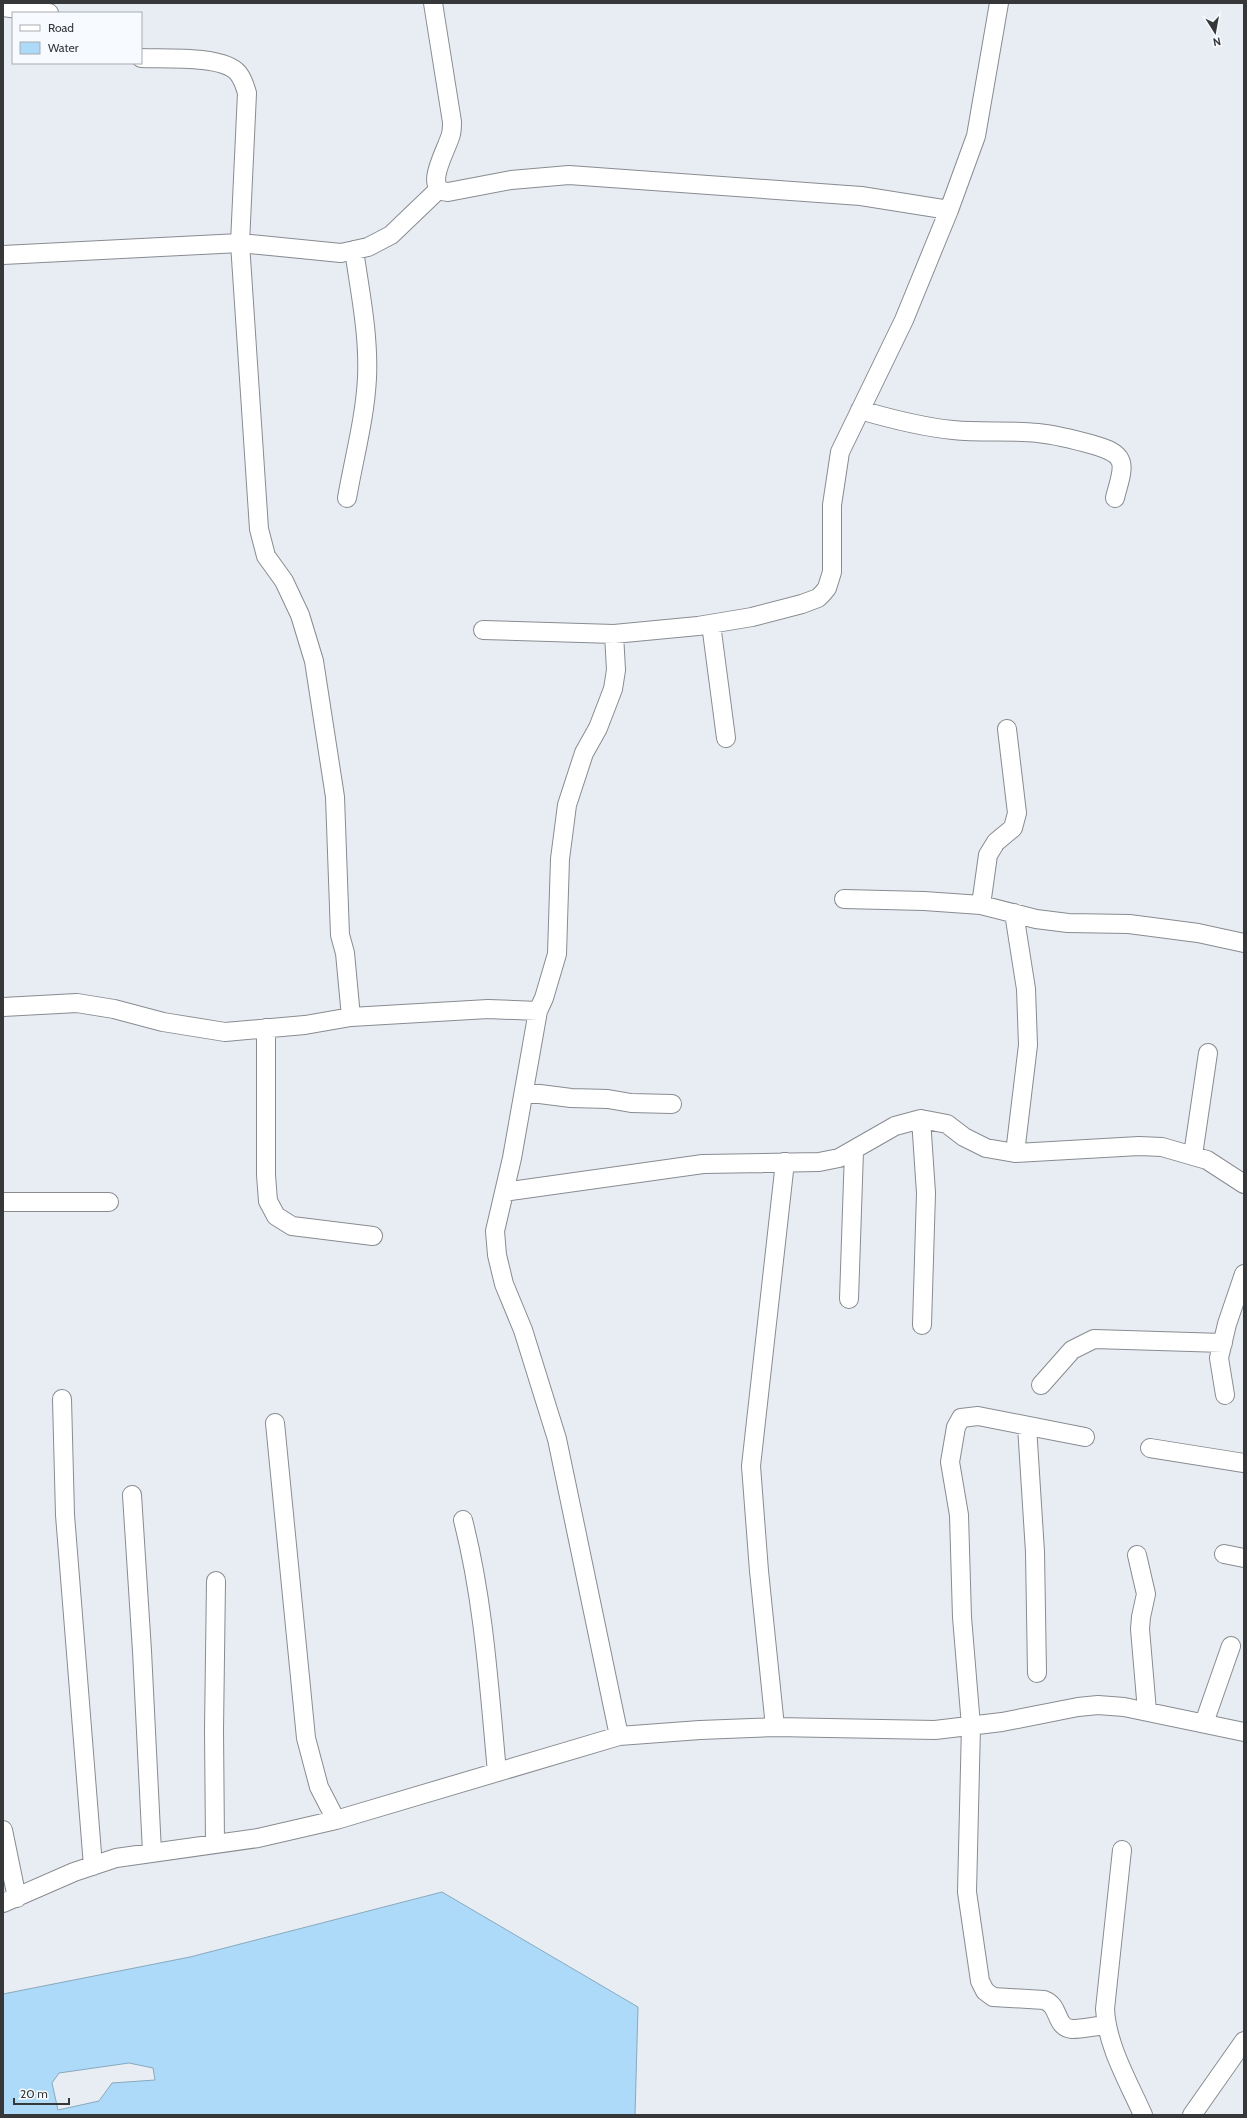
<svg xmlns="http://www.w3.org/2000/svg" width="1247" height="2118" font-family="Cabin,sans-serif">
  <rect width="100%" height="100%" fill="#e8edf3"/>
  <path fill="#acdaf8" stroke="#88a9bf" fill-rule="evenodd" d="M442,1892L638,2007L635,2115H3V1994L190,1957ZM129,2063L153,2068L155,2080L112,2083L99,2101L58,2110L52,2083L59,2073Z"/>
  <g fill="none" stroke-linecap="round" stroke-linejoin="round">
    <g stroke="#888c91" stroke-width="20">
      <path id="minor" d="M433,3L452,122C452,126 452,130 451,134C448,148 421,190 448,192L511,180L569,175L861,196L949,210
        M3,7L49,13
        M141,58C164,59 223,55 238,73C243,79 245,86 247,93L240,243L259,529L266,556L284,581L300,615L314,661L335,797L340,935L345,953L351,1017
        M3,255L240,243L341,253L368,247L391,235L439,189
        M860,410C891,419 921,427 953,430C981,433 1010,430 1038,433C1057,435 1076,440 1094,445C1103,448 1116,451 1120,460C1125,469 1117,488 1115,498
        M347,498C354,458 365,418 367,378C369,335 360,292 354,250
        M711,624L726,738
        M483,630L614,634L698,626L752,617L802,604L818,598L823,593L827,588L832,572V505L840,452L904,320L949,210L976,136L999,3
        M614,634L616,670L613,689L598,728L584,753L567,805L560,859L557,954L544,998L538,1011L512,1158L495,1231L497,1255L504,1284L523,1330L557,1439L619,1736
        M844,899L924,901L981,905L1036,919L1068,923L1129,924L1198,933L1244,943
        M981,905L988,855L996,842L1013,828L1017,813L1007,729
        M1014,913L1026,989L1028,1045L1015,1153
        M3,1007L77,1003L114,1009L163,1022L225,1032L305,1025L351,1017L488,1009L538,1011
        M266,1028V1175L268,1201L276,1216L292,1226L373,1236
        M524,1092L571,1098L608,1099L631,1103L672,1104
        M921,1119L926,1193L922,1325
        M1193,1155L1208,1053
        M504,1192L703,1164L819,1162L839,1158L895,1126L921,1119L947,1124L964,1137L986,1148L1015,1153L1139,1146L1162,1147L1207,1160L1244,1184
        M3,1202H109
        M849,1299L854,1151
        M1041,1385L1072,1350L1094,1339L1223,1343
        M1225,1395L1219,1358L1227,1324L1244,1274
        M62,1399L65,1515L93,1866
        M275,1423L306,1738L319,1787L336,1820
        M1027,1426L1035,1552L1037,1673
        M1085,1437L978,1416L961,1418L956,1427L950,1462L959,1515L962,1617L971,1726L967,1892L980,1981L985,1991L993,1997L1044,2000C1061,2006 1054,2027 1072,2029C1082,2029 1095,2026 1106,2025
        M1150,1448L1244,1463
        M132,1495L142,1651L152,1852
        M463,1520C484,1602 489,1687 497,1772
        M1224,1554L1244,1558
        M1137,1555L1146,1594L1141,1617L1140,1629L1147,1711
        M1204,1723L1231,1646
        M775,1727L759,1571L751,1466L785,1162
        M3,1830L17,1898
        M215,1843L214,1730L216,1581
        M1122,1850L1105,2009C1107,2046 1128,2081 1143,2115
        M3,1903L74,1872L116,1858L258,1838L336,1820L619,1736L700,1730L775,1727L935,1730L1002,1722L1078,1707L1098,1705L1124,1707L1244,1732
        M1192,2115L1244,2041"/>
    </g>
    <use href="#minor" stroke="#fff" stroke-width="18"/>
  </g>
  <rect width="1247" height="2118" fill="none" stroke="#353739" stroke-width="8"/>
  <rect x="12" y="12" width="130" height="52" fill="#f7fafe" stroke="#a9acaf"/>
  <rect x="20" y="25" width="20" height="6" fill="#ffffff" stroke="#a9acaf"/>
  <text x="48" y="32" font-size="12" fill="#353739">Road</text>
  <rect x="20" y="42" width="20" height="12" fill="#acdaf8" stroke="#a9acaf"/>
  <text x="48" y="52" font-size="12" fill="#353739">Water</text>
  <g transform="translate(1215 32) rotate(169)" stroke="#f7fafe" stroke-width="3" paint-order="stroke">
  <path d="M0-3L7 15L0 10L-7 15Z" fill="#353739"/>
  <text y="-6" font-size="11" font-weight="bold" text-anchor="middle" fill="#353739">N</text>
  </g>
  <path d="M14 2098v6h55v-6" fill="none" stroke="#353739" stroke-width="2"/>
  <text x="20" y="2098" font-size="12" fill="#353739" stroke="#f7fafe" stroke-width="3" paint-order="stroke">20 m</text>
</svg>
